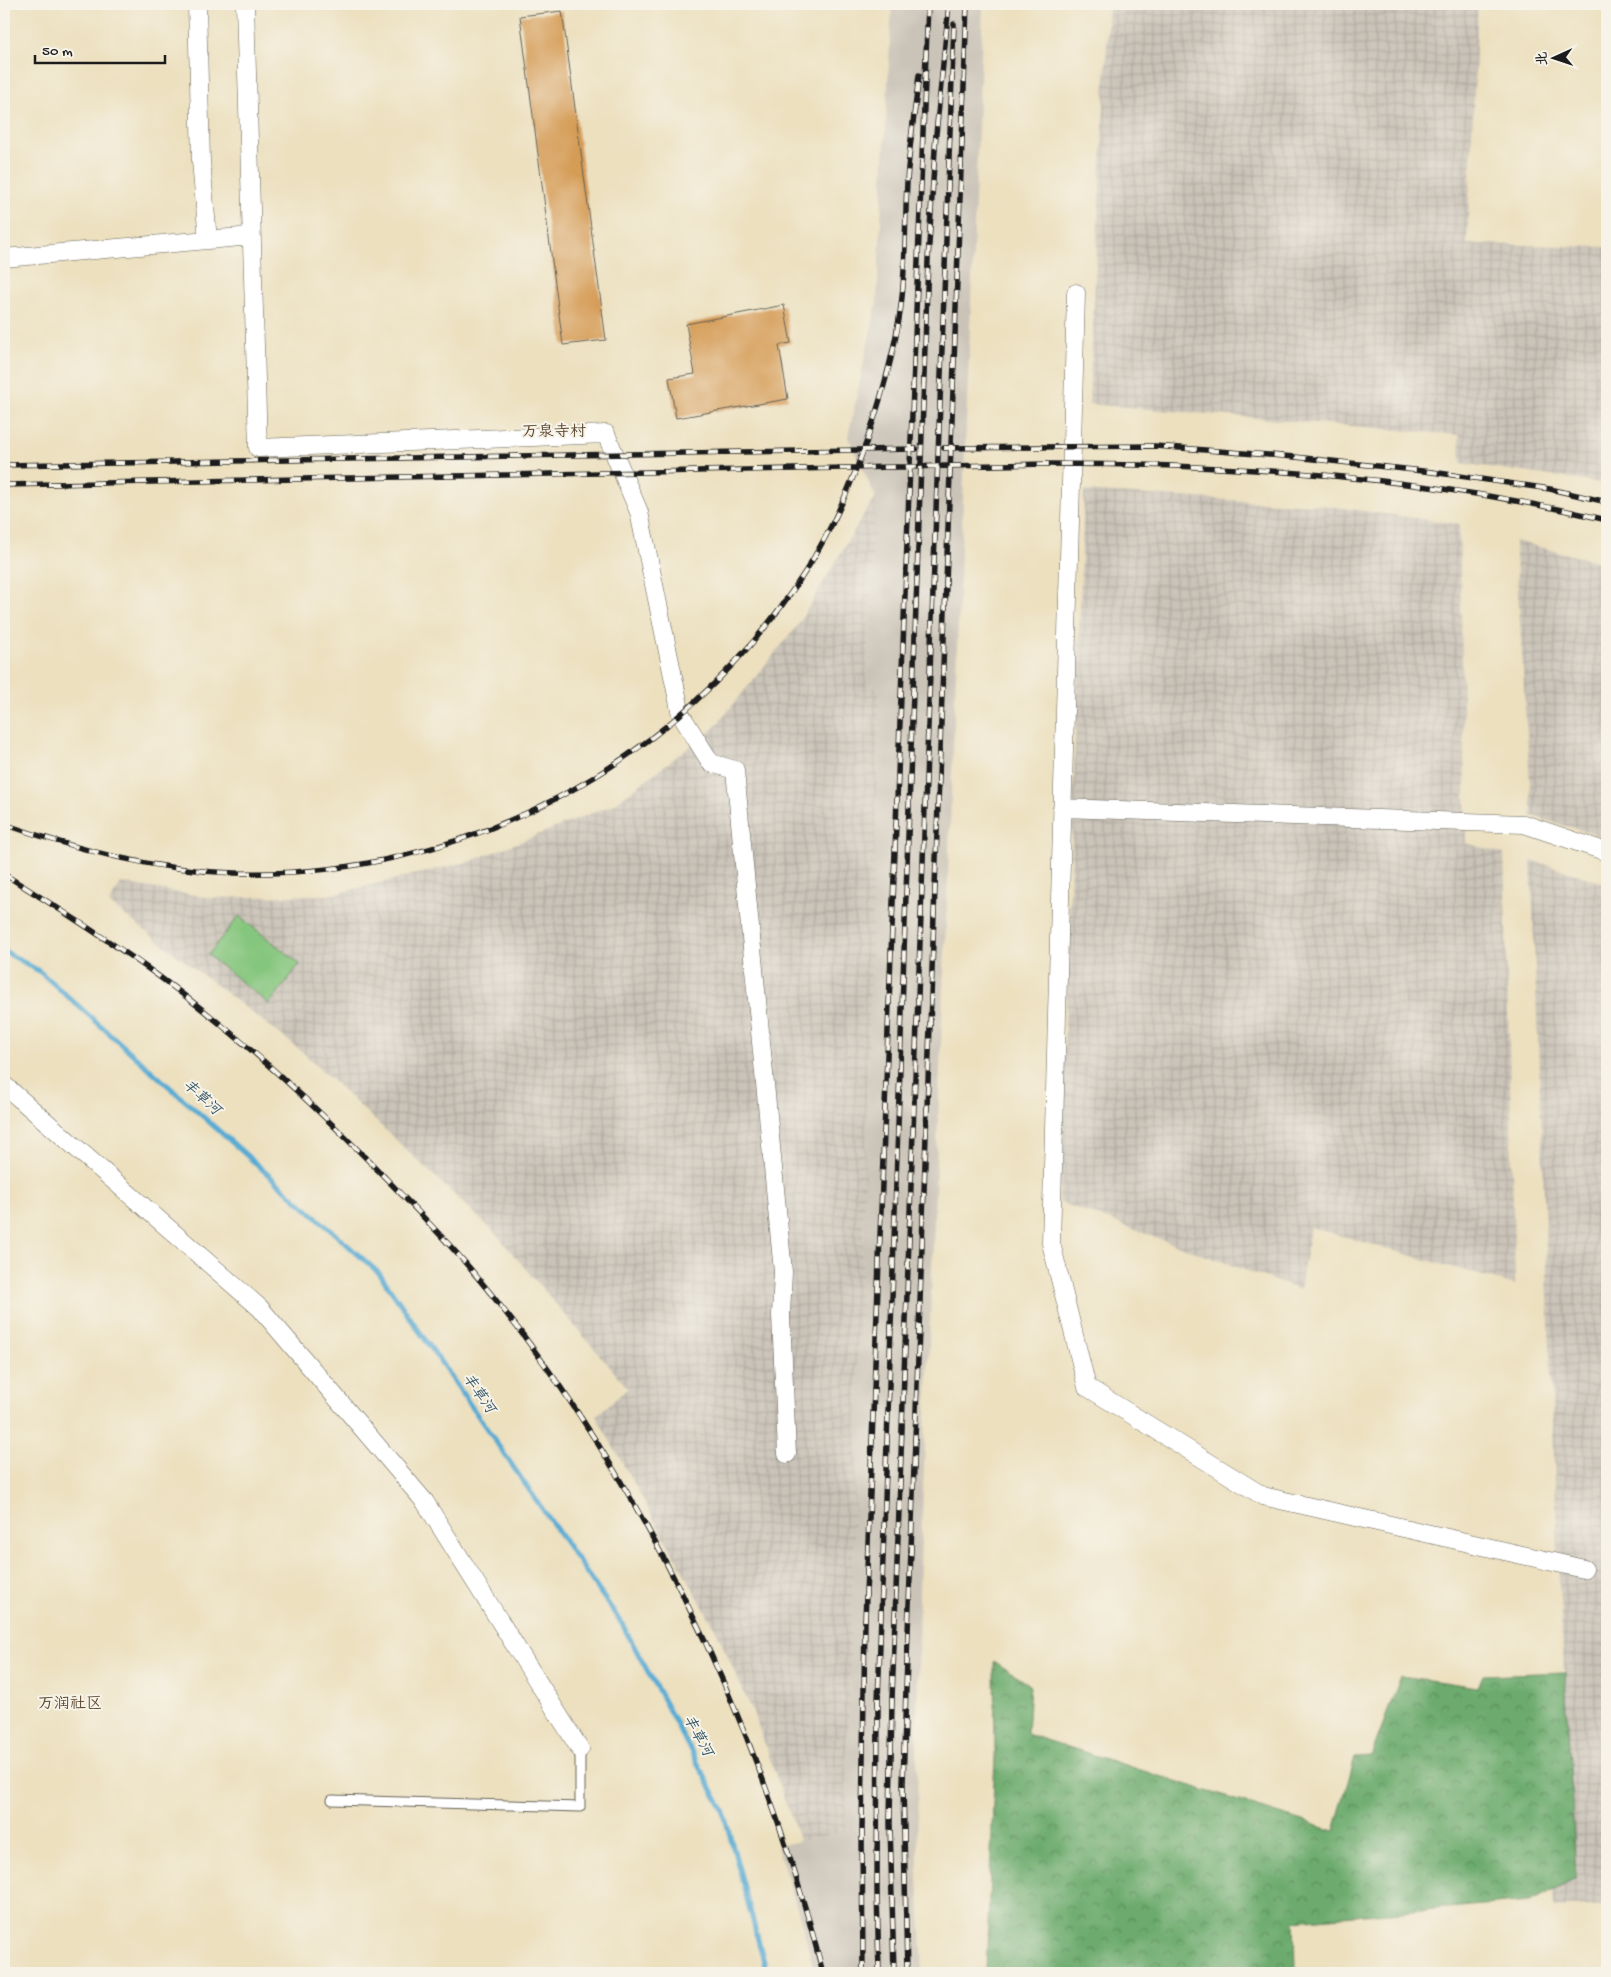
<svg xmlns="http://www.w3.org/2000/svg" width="1611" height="1977" font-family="'Gochi Hand','LXGW WenKai TC',sans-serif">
  <defs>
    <pattern id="industrial-grid" width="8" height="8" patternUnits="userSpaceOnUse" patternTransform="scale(1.25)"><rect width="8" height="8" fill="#cac3b8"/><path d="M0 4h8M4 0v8" fill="none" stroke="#ada79e"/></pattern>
    <pattern id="forest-crowns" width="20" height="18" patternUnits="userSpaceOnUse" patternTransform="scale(1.25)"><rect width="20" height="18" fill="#6cab6d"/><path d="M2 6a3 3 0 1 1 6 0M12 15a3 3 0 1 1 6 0" fill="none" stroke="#588a59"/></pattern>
  </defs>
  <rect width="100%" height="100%" fill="#f7f3e8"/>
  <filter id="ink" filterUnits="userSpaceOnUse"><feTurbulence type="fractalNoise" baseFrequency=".02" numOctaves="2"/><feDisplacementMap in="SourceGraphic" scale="10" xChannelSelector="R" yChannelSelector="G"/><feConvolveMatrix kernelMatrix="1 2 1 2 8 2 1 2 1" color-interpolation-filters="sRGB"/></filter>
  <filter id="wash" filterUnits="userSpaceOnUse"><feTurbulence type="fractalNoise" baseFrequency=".0096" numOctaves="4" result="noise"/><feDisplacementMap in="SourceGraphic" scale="20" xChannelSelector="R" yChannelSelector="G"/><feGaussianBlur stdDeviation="1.12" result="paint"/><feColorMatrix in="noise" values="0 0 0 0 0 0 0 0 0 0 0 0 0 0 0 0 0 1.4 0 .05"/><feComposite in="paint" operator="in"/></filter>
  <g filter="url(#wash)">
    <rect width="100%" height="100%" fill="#ece0bf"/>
    <path fill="url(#industrial-grid)" d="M1109,4H1478L1467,244L1607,247V484L1461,463L1459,435L1089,404Z
      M1084,491L1327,506L1459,524L1466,843L1504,854L1515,1285L1310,1227L1300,1290L1059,1202Z
      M876,498L866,686L880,687L845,1832L800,1842L755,1717L715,1628L596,1416L628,1388L494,1232L298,1048L109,903L121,883L211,898L329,895L471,861L613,805L714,728L798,625L864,514Z
      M1515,541L1607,564V838L1532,816Z
      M1531,860L1607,884V1905L1554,1908L1553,1889L1576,1878L1559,1582Z"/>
    <path fill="#cac3b8" d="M892,4H983L919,1590L917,1737L918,1877L923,1973H815L800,1917L777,1846L845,1831L880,687L866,686L876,498L848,437L877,302Z"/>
    <path fill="#85c67e" stroke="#50714d" d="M239,916L300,964L269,1004L208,955Z"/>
    <path fill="url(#forest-crowns)" stroke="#446444" d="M994,1661L1030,1685L1027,1734L1334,1831L1355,1757L1371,1756L1401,1676L1478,1687L1483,1675L1565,1672L1576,1878L1530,1901L1295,1921L1296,1973H986L995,1756Z"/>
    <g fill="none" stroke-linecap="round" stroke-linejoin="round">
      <path stroke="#58abd3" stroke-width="5" d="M4,951L39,971L379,1273L622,1624L723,1810L767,1973"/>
    </g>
    <g id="blocks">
      <path fill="#d59c57" d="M562,11L606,340L563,345L520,16Z
        M784,305L791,343L779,345L788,399L676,418L669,378L695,374L686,324Z"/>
    </g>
  </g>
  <g filter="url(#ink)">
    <use href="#blocks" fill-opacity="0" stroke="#656155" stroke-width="1"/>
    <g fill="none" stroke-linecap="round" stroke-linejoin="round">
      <g stroke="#656155" stroke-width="11">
        <path id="lane" d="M332,1800L580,1807V1749"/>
      </g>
      <g stroke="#656155" stroke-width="19">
        <path id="street" d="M245,4L258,448L606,434L639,512L681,715L711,763L735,770L783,1272L781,1315L787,1454
          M208,240L251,236
          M4,258L208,240L201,161L197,4
          M1076,293L1051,1243L1087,1387L1263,1496L1584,1569
          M1062,808L1524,824L1607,852
          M4,1085L260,1308L425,1502L580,1749"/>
      </g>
      <use href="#lane" stroke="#fff" stroke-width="9"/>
      <use href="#street" stroke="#fff" stroke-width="18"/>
      <g stroke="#1c1c1c" stroke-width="5.5">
        <path id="rail" d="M944,448L1155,446L1295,457L1432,472L1550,489L1607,502
          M4,465L916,449
          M4,485L1047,464C1235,464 1423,476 1607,520
          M4,824C79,850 154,870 234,873C463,880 681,764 805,572C835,525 858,470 875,416C887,377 898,337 902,297C906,259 905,221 907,182C909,147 915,111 919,75
          M4,874C56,907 108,939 157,975C234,1031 304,1095 370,1162C401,1194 433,1226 462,1259C634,1459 759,1719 823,1973
          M863,1973L862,1830L865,1621L928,4
          M879,1973L877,1890L878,1702L928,260L936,134L949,4
          M894,1973L890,1823L892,1699L954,24
          M907,1973L903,1784L906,1688L967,4"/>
      </g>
      <use href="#rail" stroke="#f7f3e8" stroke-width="4" stroke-dasharray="11" stroke-linecap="butt"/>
    </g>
  </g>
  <g text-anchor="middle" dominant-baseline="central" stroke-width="4" stroke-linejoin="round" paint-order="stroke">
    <g font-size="15" font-style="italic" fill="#345565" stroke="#f7f3e8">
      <text transform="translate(201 1098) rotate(42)">丰草河</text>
      <text transform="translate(478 1394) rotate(55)">丰草河</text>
      <text transform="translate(697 1736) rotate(61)">丰草河</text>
    </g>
    <g font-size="16" fill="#5d4931" stroke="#f7f3e8">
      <text x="554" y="433">万泉寺村</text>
      <text x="70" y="1705">万润社区</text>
    </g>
  </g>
  <rect width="1611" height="1977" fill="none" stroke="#f7f3e8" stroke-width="20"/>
  <g transform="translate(1554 58) rotate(267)" stroke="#f7f3e8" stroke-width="4" paint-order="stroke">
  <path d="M0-4L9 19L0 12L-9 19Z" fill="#1c1c1c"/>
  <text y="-8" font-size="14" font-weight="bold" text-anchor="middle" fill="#1c1c1c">北</text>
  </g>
  <path d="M35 55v8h130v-8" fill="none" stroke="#1c1c1c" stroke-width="2.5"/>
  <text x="42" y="55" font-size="15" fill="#1c1c1c" stroke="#f7f3e8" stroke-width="4" paint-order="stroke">50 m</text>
</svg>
